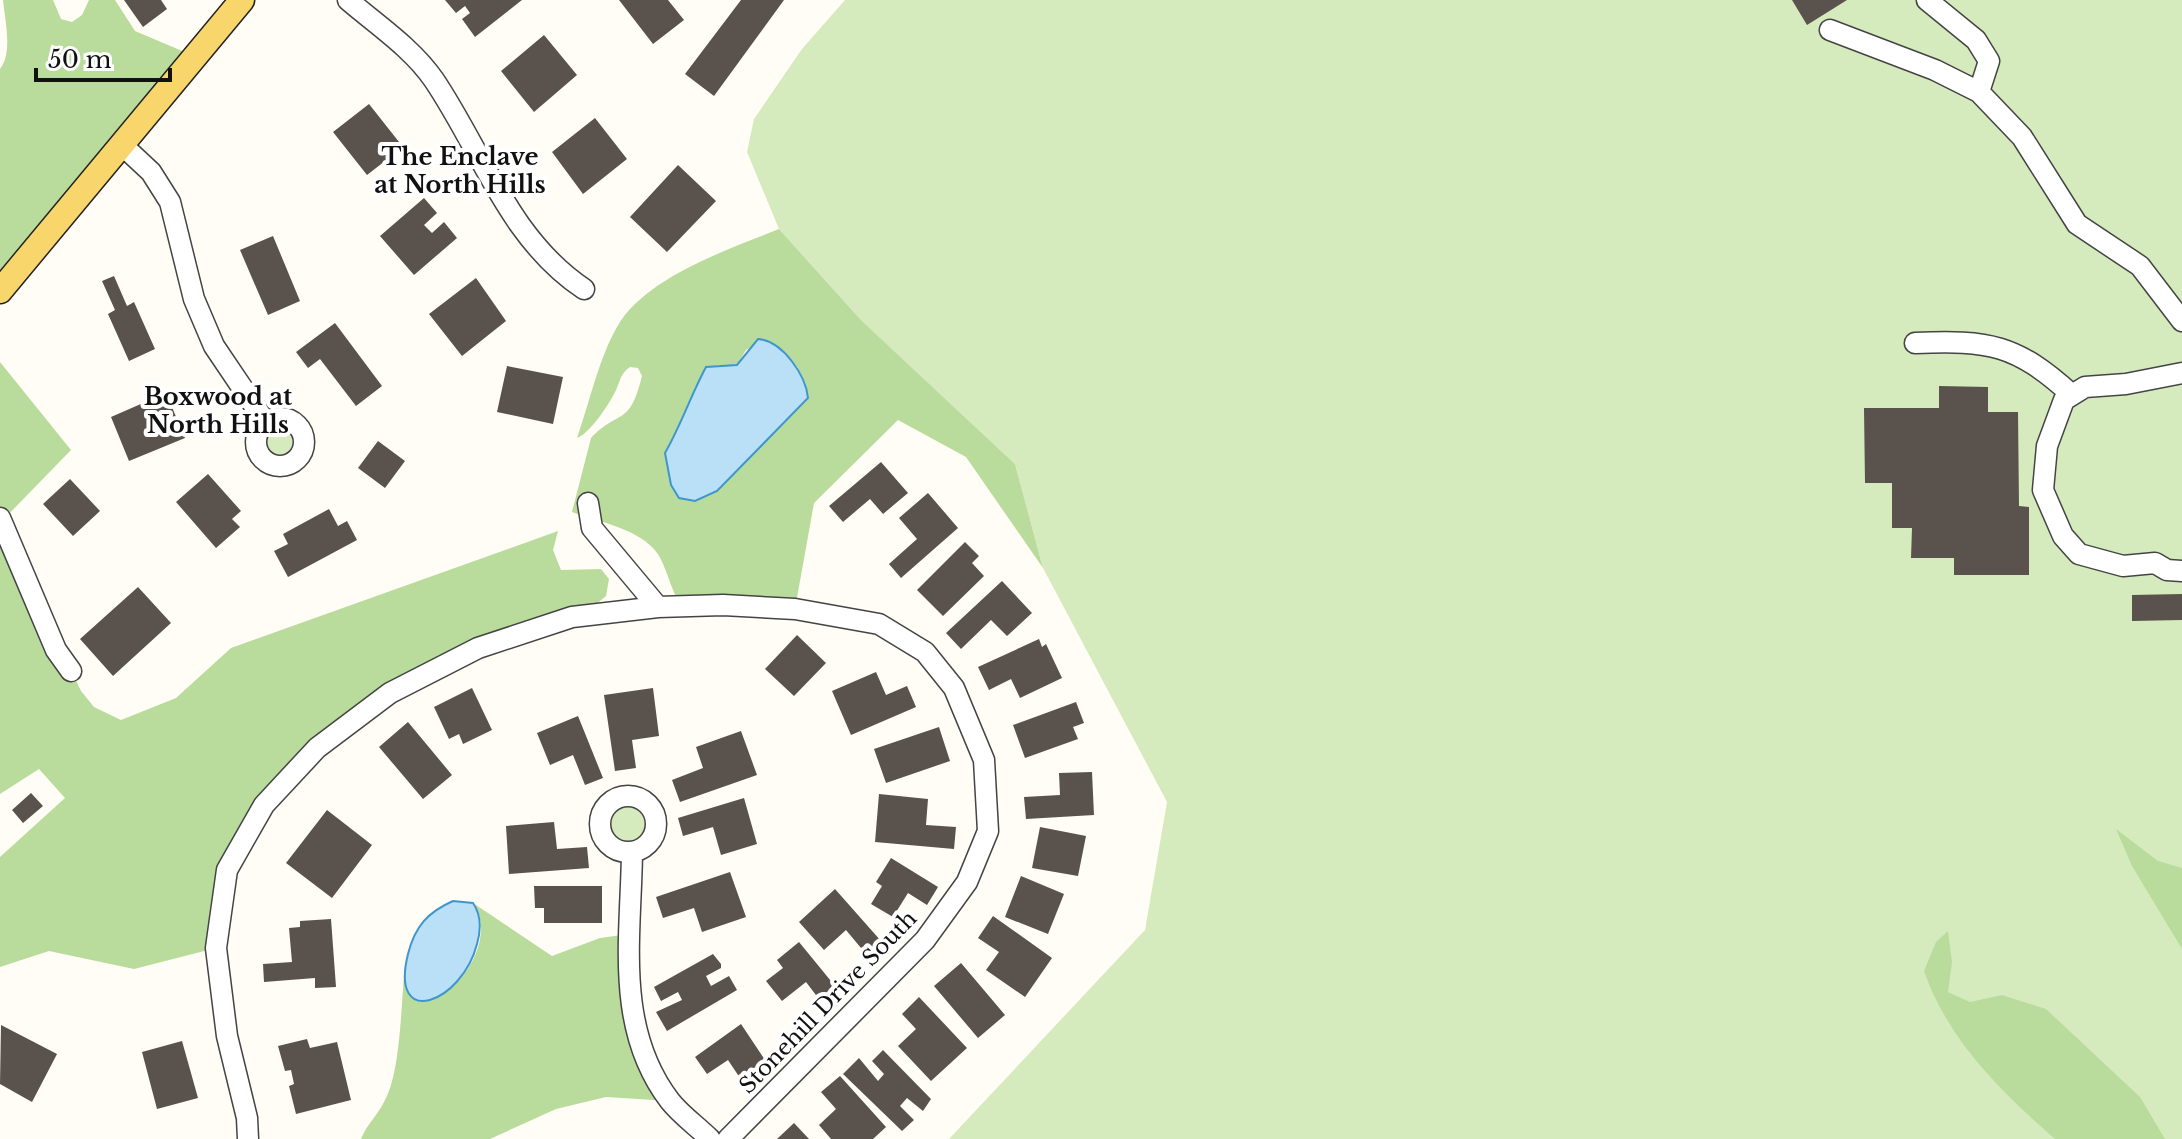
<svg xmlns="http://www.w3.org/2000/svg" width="2182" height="1139" font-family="'Libre Baskerville',serif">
  <rect width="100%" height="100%" fill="#fffdf5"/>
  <path fill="#d5ebbd" d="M845,0H2182V1139H949L1145,930L1167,802L1043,568L1015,464L861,320L779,229L747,152L754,119L802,49Z
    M256 442a24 24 0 1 1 48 0a24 24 0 1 1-48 0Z
    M600 824a28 28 0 1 1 56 0a28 28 0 1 1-56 0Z"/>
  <path fill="#b9dc9c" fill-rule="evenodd" d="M3,0H53L61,19L72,22L82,15L89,0H115L135,31L194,56L0,291V69C13,53 5,20 3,0Z
    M779,229L861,320L1015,464L1043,568L966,457L898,420L814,503L795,609L681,605C669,588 667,563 653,548C634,528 597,521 572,512L591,438C620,408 629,428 642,376L638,368L630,367C619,374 620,384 614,394C607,407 590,433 577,438C589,404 599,358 617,327C644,278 729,249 779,229ZM764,340L798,368L665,453L686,416L695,387L717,365L725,368L737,365L746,350Z
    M0,362L71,450L1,522L81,691L94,707L121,720L176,698L231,648L558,531L553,550L561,570L601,569L609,579L606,596L588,611L478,648L317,748L227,870L216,948L134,969L49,951L0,967V857L65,798L39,769L0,794Z
    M2116,829L2158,861L2182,868V949L2132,866Z
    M473,903L552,956L600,938L629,934L632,1013L670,1101L606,1097L556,1109L490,1139H361C367,1124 377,1116 384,1102C401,1074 401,1001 405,965L406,986L421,1001C460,999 498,936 473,903Z
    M1948,931L1952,962L1948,992L1970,1002L2002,995L2046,1009L2140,1097L2165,1139H2055C2001,1092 1948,1040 1924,971L1936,942Z"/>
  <path fill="#b9e0f7" stroke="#3f96cf" stroke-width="2" d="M758,339C783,341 806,376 808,398L717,491L695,501L679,498L671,485L665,453C681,425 691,395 706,367L737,365Z
    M453,901L473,903C482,916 481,930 477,944C462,1003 389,1031 408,954C415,926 428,912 453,901Z"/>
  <path fill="#5a524d" d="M124,0H161L167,9L143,27Z
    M445,0H522L475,37L462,19L470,13L465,6L456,13Z
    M619,0H668L684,20L653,44Z
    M741,0H784L714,96L685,74Z
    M1792,0H1847L1807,25Z
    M544,35L577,75L534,112L501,71Z
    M369,104L403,147L367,175L333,132Z
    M595,118L627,159L583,194L552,152Z
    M678,165L716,201L667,252L630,217Z
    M424,198L437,213L424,225L432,233L444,222L457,238L414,275L380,236Z
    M273,236L300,301L268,315L240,250Z
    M114,276L127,306L134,302L155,349L129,361L108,314L115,310L102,281Z
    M476,278L506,321L462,356L429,314Z
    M335,323L382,386L356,406L320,359L308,368L296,352Z
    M507,366L563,377L553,424L497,412Z
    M1939,386L1988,387V412H2018L2019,506L2029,507V575H1954V558H1911L1912,528H1892V483H1865L1864,408H1939Z
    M166,393L185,438L129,461L111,417Z
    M378,441L405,461L385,488L358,468Z
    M881,462L908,493L883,514L870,499L843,522L829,506Z
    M208,474L241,511L232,519L240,527L216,548L176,502Z
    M70,479L100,511L73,536L43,504Z
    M928,493L958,528L901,578L889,564L917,539L899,518Z
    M329,509L338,526L347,521L357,540L288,577L274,551L288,544L283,534Z
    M965,542L979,556L972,563L984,576L943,616L917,590Z
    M1002,581L1032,613L1007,636L991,620L961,649L946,633Z
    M138,587L171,623L113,676L80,639Z
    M2182,594V620L2132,621V595Z
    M797,635L826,663L794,696L765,669Z
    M1039,639L1042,647L1046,644L1062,678L1020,698L1011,679L989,690L978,667Z
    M876,672L886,695L907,686L916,707L851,735L832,691Z
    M472,688L492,730L463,744L459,734L449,739L434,707Z
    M653,688L659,736L632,740L636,768L615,771L604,695Z
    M1076,702L1084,723L1073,727L1078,739L1025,758L1013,725Z
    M578,716L603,778L585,785L573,755L550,765L537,733Z
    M408,722L452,775L423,799L379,747Z
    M939,727L950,761L886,783L874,749Z
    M741,731L757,775L680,802L672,780L703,768L696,747Z
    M1092,772L1094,815L1026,819L1024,797L1060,795L1059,773Z
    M31,793L43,806L23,823L12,810Z
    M879,794L928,799L926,825L956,827L954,849L875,842Z
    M744,798L757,844L721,855L713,827L683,836L678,818Z
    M327,810L372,845L332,898L286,863Z
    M554,822L557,849L587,847L589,868L509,874L506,826Z
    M1040,827L1086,836L1078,876L1032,868Z
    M891,858L938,887L927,905L908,893L893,917L871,904L882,886L876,882Z
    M730,872L746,917L702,932L694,908L663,918L656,897Z
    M1021,876L1064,894L1048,934L1005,917Z
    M534,886H602V923H544V908H535Z
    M835,889L881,941L866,954L846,930L824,950L799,922Z
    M993,916L1052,958L1025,997L986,970L999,952L978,938Z
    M331,919L336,987L315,988V978L264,982L263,964L292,962L289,928L300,927V921Z
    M799,942L835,986L819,999L806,982L782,1001L766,981L783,968L777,960Z
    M713,954L721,964V968L706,976L711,986L729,976L737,990L667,1031L656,1012L682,1000L678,992L661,1001L654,987Z
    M961,963L1005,1015L978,1038L934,986Z
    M919,997L967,1048L931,1081L898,1046L916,1029L902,1014Z
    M741,1024L767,1063L742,1081L728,1060L707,1074L695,1057Z
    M1,1025L57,1054L32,1102L0,1084Z
    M307,1039L310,1048L337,1042L351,1100L296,1114L289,1086L294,1084L291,1070L285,1071L278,1046Z
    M182,1041L198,1098L157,1109L142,1052Z
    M883,1050L931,1099L923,1111L907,1098L900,1106L914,1120L902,1131L843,1074L859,1058L878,1081L884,1074L872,1061Z
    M840,1076L886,1127L873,1139H831L819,1125L836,1109L821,1092Z
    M794,1123L809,1139H777Z"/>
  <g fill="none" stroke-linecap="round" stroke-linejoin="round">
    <g stroke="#444" stroke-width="23">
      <path id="minor" d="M348,0C377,25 412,48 434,80C482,151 509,239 584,289
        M1927,0L1976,40L1989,61L1979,92L2022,137L2077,224L2140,266L2182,321
        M1830,30L1935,70L1979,92
        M121,144L151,172L170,202L194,299L214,346L266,423
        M1915,343C1989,340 2016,344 2072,395
        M2182,373L2126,384L2085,387L2064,400L2047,446L2043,490L2063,536L2079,554L2123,566L2155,563L2167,570L2182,571
        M256 442a24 24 0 1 1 48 0a24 24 0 1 1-48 0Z
        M588,503L592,528L658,607
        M0,518L56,650L71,671
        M600 824a28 28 0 1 1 56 0a28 28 0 1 1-56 0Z
        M632,852C631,937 614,1028 670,1101C681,1115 698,1127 710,1139
        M248,1139L247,1118L227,1036L216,948L227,870L264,805L317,748L390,693L478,648L572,617L658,607L723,605L795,609L879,624L925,652L954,688L984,760L988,831L967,882L925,940L728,1139"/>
    </g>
    <g stroke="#222" stroke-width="27">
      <path id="major" d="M0,291L242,0"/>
    </g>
    <use href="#minor" stroke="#fff" stroke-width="20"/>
    <use href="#major" stroke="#f9d66b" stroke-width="24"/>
  </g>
  <g text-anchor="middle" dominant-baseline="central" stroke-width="8" stroke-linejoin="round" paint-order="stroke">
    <g font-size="22" fill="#111" stroke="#fff">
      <text transform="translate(828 1002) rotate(-46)">Stonehill Drive South</text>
    </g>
    <g font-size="24" font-weight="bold" fill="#111" stroke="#fff">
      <text x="460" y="156">The Enclave<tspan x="460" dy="28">at North Hills</tspan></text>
      <text x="218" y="396">Boxwood at<tspan x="218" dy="28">North Hills</tspan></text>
    </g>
  </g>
  <path d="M36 68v12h134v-12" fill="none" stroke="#111111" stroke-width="4"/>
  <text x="48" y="68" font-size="24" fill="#111111" stroke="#ffffff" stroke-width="6" paint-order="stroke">50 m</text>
</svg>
